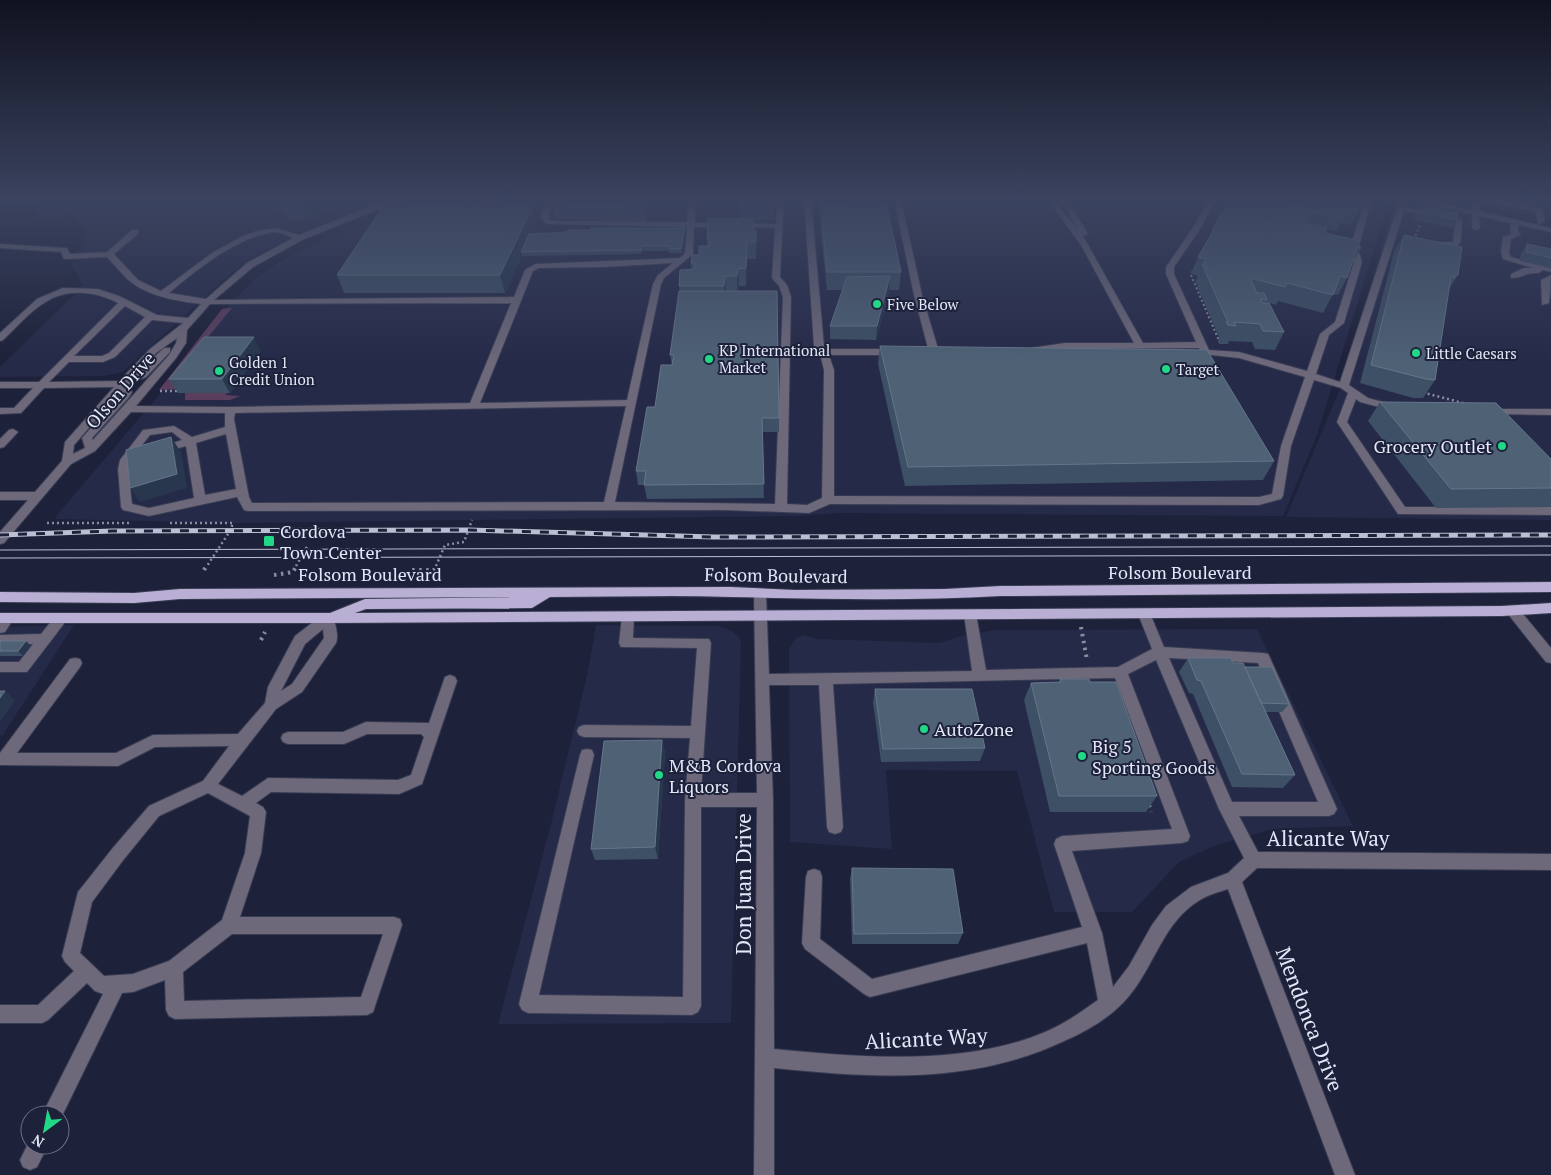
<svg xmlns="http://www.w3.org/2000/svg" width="1551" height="1175" font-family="'PT Serif',serif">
  <rect width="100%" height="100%" fill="#1d2139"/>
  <path fill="#252a48" d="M90,199H398L320,224L276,245L237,268L123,372L103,376L0,377V367L83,286L71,263L84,244L86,230L70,215L38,221L36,208Z
    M456,199H1381L1389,200L1317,435L1283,516L839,513L798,516L233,523L56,519L57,515L154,401L224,310L257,277L291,255L333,235L386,220L416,207Z
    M1396,199L1551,233V520L1286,517L1340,389Z
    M1447,199H1551V220L1528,216Z
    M74,625L3,735H0V627Z
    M596,625L719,626L733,632L739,637L741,642L731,1023L498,1024L551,824L588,671Z
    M1257,629L1353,826L1272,829L1214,846L1179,862L1132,912H1054L1017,771L886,770L892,849L790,842L789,649L796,638L803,635L817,639L940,643L964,635L996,630Z"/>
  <path fill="#5a3e5e" d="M232,308L204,342L179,389L159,390L222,309Z
    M227,392L226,395L240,396L230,400H185V393Z"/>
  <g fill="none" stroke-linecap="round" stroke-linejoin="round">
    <g stroke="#393d54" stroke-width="2">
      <path id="minor" d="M402,199H414L384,207L302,240L253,267L214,300L514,297L525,270L535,264L680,258L685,253L687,227L547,224L541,219L545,199H552L549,219L554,221L687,222L688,199H695V223L776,224L777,199H784L780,277L787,285L791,297L787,504L807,505L822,498L824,370L821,358L814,346L804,199H811L824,346L826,349H897L902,352L897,355H829L834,370V496L1259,497L1272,494L1281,446L1305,377L1239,358L1202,354L1199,348L1065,349L1031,352V348L1065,343H1134L1081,245L1047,199H1053L1078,230L1061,199H1067L1088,234L1083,236L1143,343L1196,342L1166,274V267L1194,226L1210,199H1216L1202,226L1174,267V274L1209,350L1239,352L1307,371L1320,334L1335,322L1354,262L1350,249L1365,199H1372L1358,249L1362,262L1344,323L1329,335L1316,374L1340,382L1398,206L1405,199H1422L1471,210L1472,204H1478L1479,211L1551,228V232L1518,225V232L1521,235L1511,239L1509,252L1511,257L1551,268V272L1543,270L1539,273C1526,272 1520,279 1511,278V274L1524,268H1533L1503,259L1501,252L1503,237L1511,234L1510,223L1479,216L1480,228L1476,230L1472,228V214L1411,200L1406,207L1462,220L1461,242L1455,247L1435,246L1434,244L1438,242H1453L1455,223L1404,211L1349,385L1368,398L1398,406L1399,408L1394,411L1360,402L1356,399L1347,422L1405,507H1551V515L1398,514L1337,422L1348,393L1341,388L1314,380L1291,446L1283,496L1281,499L1259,505L830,504L809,513L723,510L248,511L244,510L237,497L149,516L123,510L121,507L118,469L120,460L143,430L174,426L192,437L225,427V413L131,412L95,451L71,464L4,543L0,544V532L28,500H0V492H35L62,461L65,442L114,387L44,388L21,413L0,414V408H14L33,388H0V382H39L118,303C95,291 66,288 44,303C29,312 16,328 3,340L0,341V333L37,299L63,288L98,289L119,296L157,315L188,318L201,304C178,301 150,297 131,282C122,275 115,265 107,257L67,259H64L61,252L0,248V244L64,248H67L70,254L107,252L132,230H138V234L114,254L138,280L161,291L212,253L243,236L257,231L276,228L299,235L379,203ZM694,227L775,228L772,278L779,286L783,297L775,504L615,502L661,284L664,278L693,254ZM273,232L281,233L293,238L247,263L206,299L169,293C199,268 234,239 273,232ZM673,263L658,275L653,284L627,400L480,403L533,271L539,268L604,267ZM511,303L470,403L231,407L136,406L176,358L186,343L187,330L210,304ZM125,306L145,317L109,353L102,356H74ZM152,320L183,323L150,349L119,381L49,382L69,362H103L115,357ZM177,338L176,343L169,355L93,440L92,438L129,397L132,392L128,385L146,377L170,352V348H164L136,374L156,353ZM121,391L120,395L82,438L85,448L73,454L74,445ZM626,406L604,502L252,503L249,497L234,419L235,413ZM172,432L182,440L158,448L157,450L162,453L186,446L194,498L149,508L132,504L128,469L130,462L146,458L147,456L146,454H135L150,435ZM226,434L236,489L205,495L196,443Z
        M496,199H514L510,201L438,210L434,208L438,206Z
        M894,199H901L922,295L939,352L937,354L934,355L929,352L914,295Z
        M1475,199H1489L1542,208L1545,222L1538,224L1536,212Z
        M1551,275L1549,303L1542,305L1541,280Z
        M1489,409H1551V415L1485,414V410Z
        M13,429L18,432L4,447L0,448V439L9,430Z
        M760,589L764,591L766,594L769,674L972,671L964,614L965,611H975L976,614L986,670L1118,667L1152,649L1138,614L1139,611H1149L1164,647L1263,653L1268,654L1270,658L1337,809L1334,814L1329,816H1239L1258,852L1551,854V870L1257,868L1242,882L1355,1175H1335L1228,889C1219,892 1209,894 1200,900C1163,922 1155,965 1129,996C1113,1016 1087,1031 1064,1041C971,1085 873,1078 774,1068V1175H754L757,807H701V1006L698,1012L692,1015L528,1013L522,1010L519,1004L580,755L582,750L587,749L592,750L594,755L539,995L683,997L685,800L690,738L584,737L579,735L577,731L579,727L584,725L691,726L697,648L621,647L619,643L622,616L623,613H633L634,616L633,638L709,639L711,643L701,793H757L754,594L756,591ZM1169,658L1258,663L1318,802H1232ZM1156,660L1219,809L1244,858L1228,873L1191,887L1166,906L1152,925L1129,966L1113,987L1102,933L1072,851L1182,843L1188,841L1190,836L1128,674ZM1115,678L1172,829L1062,836L1056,839L1054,844L1082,927L872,979L820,939L822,877L820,871L814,869L808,871L806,877L802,943L805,949L864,994L870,997L1087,943L1098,1000C1089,1006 1080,1013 1070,1019C989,1069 865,1058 774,1049L773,800L769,685H819L827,827L829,832L835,834L841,832L843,827L833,684Z
        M1513,606L1518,608L1551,648V663L1546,662L1508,614L1507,611L1508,608Z
        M8,613L13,615L14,618L5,632L0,633V619Z
        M61,613L66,615L67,618L66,621L27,672H0V662H19L33,644L0,645V635L41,634L56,615Z
        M327,613L332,615C335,621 339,636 336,643L302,692L276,709L218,784L242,796L268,778L398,780L411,775L424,737L421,734H367L344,744H288L283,742L281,738L283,734L288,732H343L366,722L429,723L445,677L450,675L455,677L457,681L422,784L399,794L271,792L256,803L263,807L266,812L261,853L240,917H394L400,919L402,925L373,1012L367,1015L175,1019L169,1016L166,1010L165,980L133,992L122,993L60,1120V1115H42L103,994L95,991L87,983L48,1020L42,1023H0V1005H38L74,971L65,962L62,956L78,892L112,849L149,806L203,781L229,746L155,747L118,766L0,765V753L70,659L75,658L80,659L82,663L80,667L17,753H116L153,735L238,734L265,703L268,687L295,636L322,615ZM323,629L324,638L292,684L281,691L305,644ZM208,793L250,816L245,853L222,920L169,961L133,974L104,976L80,953L92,902L124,859L159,816ZM232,934H383L361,997L184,1001L183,972Z
        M30,1140V1145H48L37,1167L30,1170L23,1167L20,1160Z"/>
    </g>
    <g stroke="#393d54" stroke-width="2">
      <path id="major" d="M1551,582V592L1001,596C911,601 822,599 732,597C672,595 611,597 550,597L532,608L366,609L355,613L1502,606L1551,603V613L1502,616L327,623H0V613H330L365,599L531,597L180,599L134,603L0,602V592L134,593L180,589L731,587L795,590L945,589L1001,586Z"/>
    </g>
    <g stroke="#393d54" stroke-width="2">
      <path id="highway" d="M0,199H7L0,202Z"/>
    </g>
    <path stroke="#898da2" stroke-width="2" stroke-dasharray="2 2.5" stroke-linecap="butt" d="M1305,209L1310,199
      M1414,240L1420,224
      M1193,271L1191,275L1220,343"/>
    <path stroke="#898da2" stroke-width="2.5" stroke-dasharray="2 3" stroke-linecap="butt" d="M160,391H181
      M1426,391L1425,393L1463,403
      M47,523H131
      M170,523H233L230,531L207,566
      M296,566L308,545
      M436,566L445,545L464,542L472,520"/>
    <path stroke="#898da2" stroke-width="4" stroke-dasharray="2.5 4.5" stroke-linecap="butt" d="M204,570L207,565
      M274,575L293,572L297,565
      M408,575L411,570H434L436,565
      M1081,627L1087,660
      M261,640L265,632
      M1149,805L1151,812"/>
    <use href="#minor" fill="#6d687a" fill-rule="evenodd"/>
    <use href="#major" fill="#b9aed3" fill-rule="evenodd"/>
    <use href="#highway" fill="#d7caf6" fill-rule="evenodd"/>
    <path stroke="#bbbfd2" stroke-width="1" d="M0,550L1551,546
      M0,558L1551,555"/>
    <g stroke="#bbbfd2" stroke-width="5">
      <path id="rail" d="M0,535L112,531L469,530L714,537L1551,535"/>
    </g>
    <use href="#rail" stroke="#1d2139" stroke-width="3" stroke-dasharray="9" stroke-linecap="butt"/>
  </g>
  <path fill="#3d5065" d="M274,199H363L307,219H292L279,210Z
    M774,199V220H753V230H756V259H747L746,286H739L738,291H777L779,432H762L764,498L647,499L644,485H638L636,471L655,407L672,365L670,355L680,291L679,286L691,269V263L707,246V239L740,219V207Z
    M819,199H884L901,272L899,290H889L876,340L830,339V326L843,290H827L820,223L821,208Z
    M958,199H999L959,200Z
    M1235,199L1309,208L1313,199H1362L1358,213L1351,225L1341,223L1337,231L1327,229L1325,233L1358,244L1361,248L1351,266L1347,278L1338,295L1333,294L1323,313L1278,301L1276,305L1266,302L1284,332L1275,350L1255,349L1252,342L1229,341L1228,344H1220L1218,340L1219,337L1197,286L1198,285L1195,283L1198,276L1191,274L1198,257L1208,240L1213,228L1224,213L1232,206Z
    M1507,199H1533V202L1530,206L1507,202Z
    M650,200L646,221L555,219L552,207Z
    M1420,205L1457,220L1452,228L1414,220L1415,214Z
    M536,223L531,234L685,232L682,253H669V251H642L641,254L522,256V255L505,293H344L337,275Z
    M1404,235L1458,275L1449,289L1435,380L1423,398H1413L1360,383L1394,252Z
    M1527,244L1551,249V268L1520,261L1521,253Z
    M1551,282V298H1550V283Z
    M880,346L1274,461L1263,480L905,486L878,364Z
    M261,351L230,393H178L169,379Z
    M1380,402L1551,459V507L1436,508L1368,421Z
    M0,641L31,646L23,656H0Z
    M1188,658L1233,663L1245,667L1289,704L1282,712H1266L1295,775L1283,788L1232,787L1193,694L1189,693L1179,672Z
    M1060,679L1090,682L1157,796L1146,812H1050L1024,700L1031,683L1059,682Z
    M875,689L985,748L980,761L881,762L873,702Z
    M662,740L665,753L658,859L595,860L591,849Z
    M852,868L963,933L958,944H852L850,879Z"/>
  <path fill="#28374d" d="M312,199H363L307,219L300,203Z
    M646,199H650V200L646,221L644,208Z
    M533,206L536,223L523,252H521L522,255L505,293L500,275Z
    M685,228V232L682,253L681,249Z
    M756,230L757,247L756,259Z
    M747,242V259L746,286V268Z
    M738,269L739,286L737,294V276Z
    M725,276L726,294L725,304L724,286Z
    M890,276L889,290L876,340L877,326Z
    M254,337L261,351L230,393L222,379Z
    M171,437L181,452L187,488L140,502L130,488Z
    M26,641L31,646L23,656L18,651Z
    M5,691L15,700L0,722V698Z
    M662,740L665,753L658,859L655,847Z"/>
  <path fill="#4e6175" stroke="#667689" d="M279,199H312L300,203H285Z
    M555,199H646L644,208L552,207Z
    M740,199H774V207H740Z
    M851,199H884L886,206H852Z
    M1235,199H1266L1311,209L1305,223L1327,228L1325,233L1360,241L1358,244L1361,248H1357L1347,278L1340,276L1333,295L1287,283L1285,287L1250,278L1257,293H1264L1267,300L1261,299L1262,303H1269L1284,332L1263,331L1260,324L1234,322L1236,326L1228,325L1226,322H1228L1204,269H1209L1202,266L1206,259L1198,257L1215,228H1213L1222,212L1224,213L1228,206H1236L1233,205Z
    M1314,199H1362L1358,213L1346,210L1343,219L1310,211L1311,209L1310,208Z
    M1516,199H1533V202Z
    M384,205L533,206L500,275H337Z
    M1420,205L1458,213L1457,220L1418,212Z
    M821,206H887L901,272H827Z
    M708,218L753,219V230H756V242H747L746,268L738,269L737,276H725L724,286H679L680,270L694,269L695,263H691L692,255H699V246H709V239H707Z
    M591,228H685L681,249H669V246H642L641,250L521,252L529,234L567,232L568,230H590Z
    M1404,235L1462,247L1458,275H1455V278L1451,277L1435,380L1426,379L1371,365Z
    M1527,244L1551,249V258L1526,252Z
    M890,276L877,326H830L847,277Z
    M679,291H777L779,418H762L764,484L644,485L646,471H636L647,407H655L661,365H672L674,355H670Z
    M204,337H254L222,379H169Z
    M880,346L1207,350L1274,461L908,467Z
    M1380,402L1496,403L1551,459V488L1451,489Z
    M171,437L177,474L130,488L126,450Z
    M0,641H26L18,651H0Z
    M1188,658H1231L1233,663H1243L1295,775L1242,774L1201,681L1197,680Z
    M1245,667H1272L1289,704L1261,703Z
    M1060,679H1089L1090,682H1116L1157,796H1059L1031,683L1061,682Z
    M875,689H972L985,748L883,749Z
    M0,691H5L0,698Z
    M662,740L655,847L591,849L604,741Z
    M852,868L953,869L963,933L854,934Z"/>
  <linearGradient id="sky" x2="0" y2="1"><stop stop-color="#10121f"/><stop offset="0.55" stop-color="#3a435f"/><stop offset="1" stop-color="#3a435f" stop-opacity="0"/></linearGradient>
  <rect width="1551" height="363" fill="url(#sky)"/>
  <g fill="#21d887" stroke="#1d2139" stroke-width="2">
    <circle cx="877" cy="304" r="5"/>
    <circle cx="1416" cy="353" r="5"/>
    <circle cx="709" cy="359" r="5"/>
    <circle cx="1166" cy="369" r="5"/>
    <circle cx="219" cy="371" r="5"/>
    <circle cx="1502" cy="446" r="5"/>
    <rect x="263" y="535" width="12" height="12" rx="2.5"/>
    <circle cx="924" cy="729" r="5"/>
    <circle cx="1082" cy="756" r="5"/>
    <circle cx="659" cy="775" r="5"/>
  </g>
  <g text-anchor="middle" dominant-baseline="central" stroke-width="4" stroke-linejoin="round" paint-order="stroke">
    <g font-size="15" fill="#e3e7f8" stroke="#1d2139" text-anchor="start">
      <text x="887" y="304">Five Below</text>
      <text x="719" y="350">KP International<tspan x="719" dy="17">Market</tspan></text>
      <text x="1426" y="353">Little Caesars</text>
      <text x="229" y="362">Golden 1<tspan x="229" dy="17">Credit Union</tspan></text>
      <text x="1176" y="369">Target</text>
    </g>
    <g font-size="18" fill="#e3e7f8" stroke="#1d2139">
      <text transform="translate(120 390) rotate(-49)">Olson Drive</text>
      <text x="1180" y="572">Folsom Boulevard</text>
      <text x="370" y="574">Folsom Boulevard</text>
      <text transform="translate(776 575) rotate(1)">Folsom Boulevard</text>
    </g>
    <g font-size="18" fill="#e3e7f8" stroke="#1d2139" text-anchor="start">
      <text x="1492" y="446" text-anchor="end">Grocery Outlet</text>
      <text x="280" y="531">Cordova<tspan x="280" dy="21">Town Center</tspan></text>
      <text x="934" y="729">AutoZone</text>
      <text x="1092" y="746">Big 5<tspan x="1092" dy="21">Sporting Goods</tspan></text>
      <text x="669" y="765">M&amp;B Cordova<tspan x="669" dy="21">Liquors</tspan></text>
    </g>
    <g font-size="21" fill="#e3e7f8" stroke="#1d2139">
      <text x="1328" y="838">Alicante Way</text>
      <text transform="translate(743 884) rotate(-90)">Don Juan Drive</text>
      <text transform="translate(1310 1019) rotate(69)">Mendonca Drive</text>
      <text transform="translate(926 1038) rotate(-3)">Alicante Way</text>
    </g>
  </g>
  <g transform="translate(45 1130) rotate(212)"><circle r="24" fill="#1d2139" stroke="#6c7085"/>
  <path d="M0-4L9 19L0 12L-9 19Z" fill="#21d887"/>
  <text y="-8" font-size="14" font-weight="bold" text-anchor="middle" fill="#e3e7f8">N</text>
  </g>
</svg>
